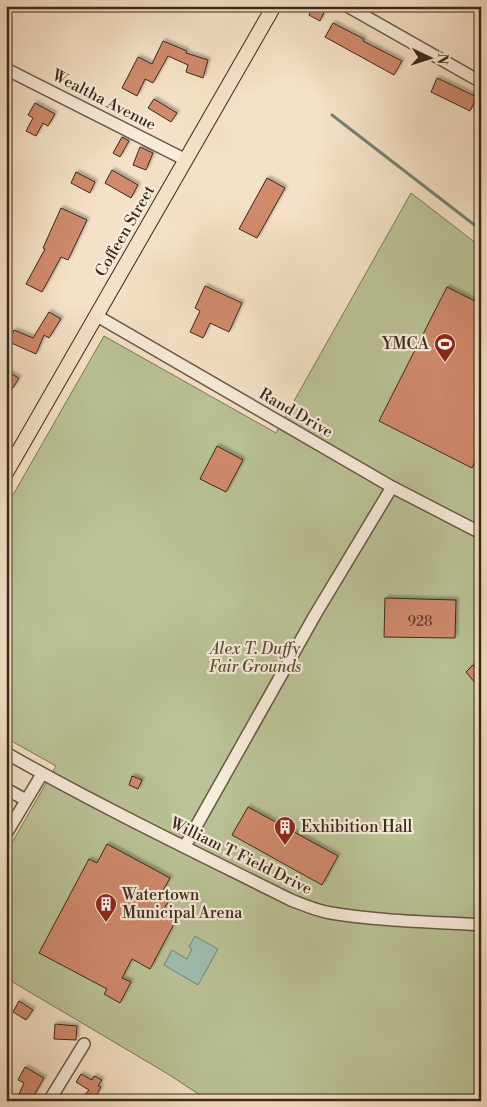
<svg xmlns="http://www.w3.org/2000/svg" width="487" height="1107" font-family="'Libre Bodoni',serif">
  <defs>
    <filter id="shadow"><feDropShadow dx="2.5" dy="-2.5" stdDeviation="1" flood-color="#0004"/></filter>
  </defs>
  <rect width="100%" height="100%" fill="#f5e1c7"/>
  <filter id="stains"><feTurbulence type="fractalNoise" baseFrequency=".004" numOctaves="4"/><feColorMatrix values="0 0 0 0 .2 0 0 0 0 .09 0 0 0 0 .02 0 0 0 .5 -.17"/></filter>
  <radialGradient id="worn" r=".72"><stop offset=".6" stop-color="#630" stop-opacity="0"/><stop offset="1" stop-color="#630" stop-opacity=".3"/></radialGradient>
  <path fill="#bac397" stroke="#7b7658" d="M411,193L481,247V1101H209L168,1074L6,978V853L56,766L6,738V507L104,336L276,433Z"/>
  <path fill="#9dbeb0" stroke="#768274" d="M195,936L218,949L198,985L164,965L172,950L187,959L192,949L189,947Z"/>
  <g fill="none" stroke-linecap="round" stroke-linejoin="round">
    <path stroke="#768274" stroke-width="3" d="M332,115L481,230"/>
  </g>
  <path fill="#d08a6c" stroke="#3c281a" filter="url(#shadow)" d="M313,6H327L320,21L309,15Z
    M333,23L364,39L363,41L402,61L394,75L325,37Z
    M163,41L187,51L186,53L208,60L203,78L186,72L188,65L168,56L153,83L145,79L137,96L122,88L138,57L152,64Z
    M437,78L477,97L470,111L431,92Z
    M154,99L177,113L171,122L148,108Z
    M35,103L55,114L48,126L43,123L36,136L26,131L33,118L28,115Z
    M122,137L129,141L120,157L113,153Z
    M140,147L153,153L146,170L133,165Z
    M112,170L138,185L131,198L105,183Z
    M76,172L95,182L90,193L71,183Z
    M267,178L285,188L257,238L239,229Z
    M61,208L87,220L68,260L61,257L42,292L26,284L45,249L43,248Z
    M205,286L242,303L229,332L210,323L203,338L190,332L200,311L195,308Z
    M447,287L481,304V450L472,468L379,421Z
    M49,312L61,319L49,338L44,335L36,354L9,342L14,330L33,338Z
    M6,371L19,378L13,388L6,384Z
    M217,446L243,460L226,492L200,479Z
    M385,598L456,600L455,638L384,637Z
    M473,665L481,674V690L466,672Z
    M132,776L142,780L138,789L129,785Z
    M248,807L338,856L322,885L232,835Z
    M107,844L170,878L160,896L169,900L161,914L175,922L150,969L132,959L122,978L131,982L120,1003L104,994L107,989L39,953L89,859L97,863Z
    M19,1001L33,1010L26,1020L13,1012Z
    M55,1024L77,1026L76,1040L54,1039Z
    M25,1067L44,1078L31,1101H16L24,1083L18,1080Z
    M81,1074L92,1080L94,1076L102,1080L98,1086L101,1087L93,1101H80L89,1090L76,1082Z"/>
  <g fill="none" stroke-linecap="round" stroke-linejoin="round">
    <g stroke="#6a5645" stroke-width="14">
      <path id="minor" d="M347,6L481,82
        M6,69L186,160
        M97,316L392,487L481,533
        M6,753C99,806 195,852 291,900C304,905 317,911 331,913C379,921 432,922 481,925
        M6,789L26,800
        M6,834L42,774
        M185,846L315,615L392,487
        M49,1101L84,1044"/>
    </g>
    <g stroke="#3c281a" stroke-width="16">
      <path id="major" d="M6,473L274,6"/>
    </g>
    <use href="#minor" stroke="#f8ecdb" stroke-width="11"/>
    <use href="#major" stroke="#f5e1c7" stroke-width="14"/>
  </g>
  <defs>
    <g id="stadium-pin" transform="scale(1.125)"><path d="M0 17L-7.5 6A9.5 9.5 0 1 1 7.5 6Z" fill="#8f2418" stroke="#f8ecdb"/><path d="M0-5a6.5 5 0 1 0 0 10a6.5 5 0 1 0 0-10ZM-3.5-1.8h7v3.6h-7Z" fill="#fff"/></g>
    <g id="building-pin" transform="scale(1.125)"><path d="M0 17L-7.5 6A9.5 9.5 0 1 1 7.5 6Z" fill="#8f2418" stroke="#f8ecdb"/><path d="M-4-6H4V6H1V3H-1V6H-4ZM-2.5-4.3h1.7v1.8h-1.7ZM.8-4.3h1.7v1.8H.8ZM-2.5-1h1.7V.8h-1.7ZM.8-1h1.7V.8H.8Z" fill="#fff"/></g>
  </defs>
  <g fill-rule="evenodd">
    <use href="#stadium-pin" x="445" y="344"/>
    <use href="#building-pin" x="285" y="827"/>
    <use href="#building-pin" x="106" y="904"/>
  </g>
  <g text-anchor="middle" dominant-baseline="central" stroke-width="4.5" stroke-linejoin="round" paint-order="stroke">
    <g font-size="14" fill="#61402e">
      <text x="420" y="622">928</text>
    </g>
    <g font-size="16" fill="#3c281a" stroke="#f8ecdb">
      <text transform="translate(104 100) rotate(27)">Wealtha Avenue</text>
      <text transform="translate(125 231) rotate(-60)">Coffeen Street</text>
      <text transform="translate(296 413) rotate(30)">Rand Drive</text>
      <text transform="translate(241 856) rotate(26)">William T Field Drive</text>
    </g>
    <g font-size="16" fill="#3c281a" stroke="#f8ecdb" text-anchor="start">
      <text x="429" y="344" text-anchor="end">YMCA</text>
      <text x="301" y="827">Exhibition Hall</text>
      <text x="122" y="895">Watertown<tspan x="122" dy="18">Municipal Arena</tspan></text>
    </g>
    <g font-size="16" font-style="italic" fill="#5c4f39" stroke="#f8ecdb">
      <text x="255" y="649">Alex T. Duffy<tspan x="255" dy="18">Fair Grounds</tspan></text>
    </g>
  </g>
  <rect width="487" height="1107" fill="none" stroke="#f5e1c7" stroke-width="25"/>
  <rect x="8" y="8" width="472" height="1092" fill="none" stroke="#3c281a" stroke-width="2.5"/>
  <rect x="12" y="12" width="462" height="1082" fill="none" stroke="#3c281a"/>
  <g transform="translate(430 58) rotate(94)" stroke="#f8ecdb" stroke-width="4" paint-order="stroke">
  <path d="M0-4L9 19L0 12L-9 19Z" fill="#3c281a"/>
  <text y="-8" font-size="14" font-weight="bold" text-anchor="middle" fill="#3c281a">N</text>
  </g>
  <rect width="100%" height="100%" filter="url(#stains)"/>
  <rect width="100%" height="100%" fill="url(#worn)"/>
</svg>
